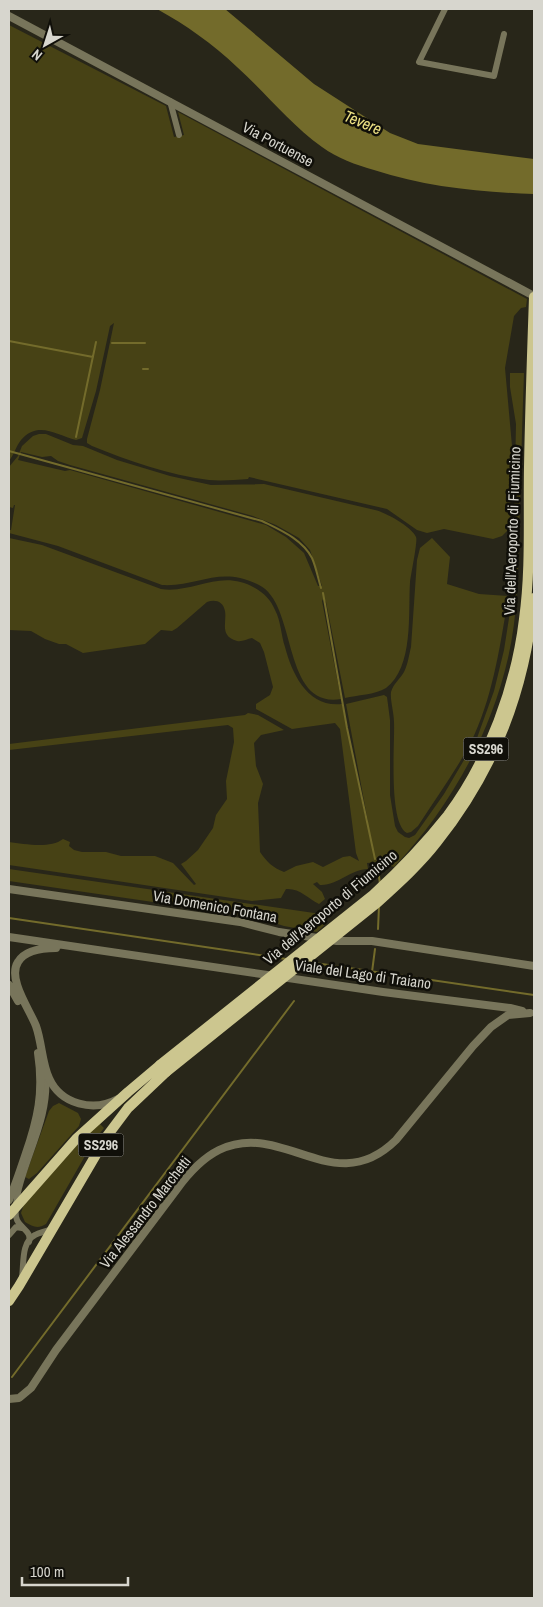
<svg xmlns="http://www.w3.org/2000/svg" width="543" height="1607" font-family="'Archivo Narrow',sans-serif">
  <rect width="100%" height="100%" fill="#282619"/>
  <path fill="#474215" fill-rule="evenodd" d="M9,25L166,106L174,137L184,135L178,112L527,299L526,307L521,308L514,316L505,368L512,446L510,519L507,531L502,536L493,539L444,529L427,533L417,530L387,509L249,477L248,479C235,480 221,481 209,480C169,475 129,461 92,446L87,443V439L100,390L114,323L110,326L96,391L82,438L76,440C57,435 38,420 21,440C16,446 14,455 9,461Z
    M510,373H524C522,425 521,477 519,529C518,572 518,615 508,658C490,737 448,810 394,867L378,862L367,863L368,869C351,869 337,886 320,885L317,882L313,884L322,892L325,899L319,904C307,898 300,888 286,889L281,898L252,901L9,865V842C25,844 50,849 63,839L70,842L69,846L74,850L82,852H106L121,856H155L173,863L194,885L196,884L181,864L186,861L198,850L213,828L216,815L227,799L226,781L234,742L233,728L228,725L9,750V744L245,715L248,713L258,715L284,730L261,735L254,743L256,766L263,784L258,803L260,852C266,861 273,868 284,872L296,866L313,862L323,867L343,857L350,856L359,861L356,853L340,729L335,723L292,729L256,709V704L270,695L273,687L264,652L260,643L252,638C247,639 242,642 237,641C219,636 227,622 225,611C223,601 215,599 207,602L177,628L172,631L161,630L145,644L83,653L66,644H59L45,639L31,631L9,630V538L42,545L161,589C194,594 220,568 255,588C264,593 271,600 275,610C281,621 281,635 285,647C292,674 308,708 342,704L365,816L368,822L346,704L384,695L387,697L390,720V795L395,826L398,832L405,837L409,838L415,835L444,794L477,738L494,691L504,650L512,599L514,524L516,424L510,387Z
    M39,434H46L73,445L83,446L117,460L170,476L211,485L264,484L375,510C385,512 412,527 416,537C418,540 411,574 410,582C408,613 414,667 386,688C375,695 357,695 345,698L326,602L323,599L322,601L341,699C281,709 298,604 259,585C219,565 200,587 162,585L58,546L9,533V530H11L15,505H14L13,508L9,507V467L18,456L22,446L33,436ZM21,452L42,457L51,456L58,461L70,465L253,516L276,525L299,538L310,550L322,586H318L304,553L286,537L266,525L70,470L65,471L18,460Z
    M432,538L450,557L447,584L479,594L508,596L507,605C499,652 492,699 471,742C456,771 436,798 418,826L411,832L407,833C388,823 395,744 394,722C394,713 390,700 391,692C393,684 400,679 404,672C408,664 409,655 411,647L417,560L420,548Z
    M9,869L321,914L316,916L327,923L317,932L284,926L256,917L9,881Z
    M59,1103L78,1113L81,1119L79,1126L37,1173L29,1179L25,1177L49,1111L53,1106Z
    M98,1122L104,1128L93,1142L46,1224C38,1229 33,1227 25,1222L21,1213L24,1204Z"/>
  <path fill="#736b2b" d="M157,9H225L314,84L390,133L418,144L534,159V194C480,192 426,187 374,170C356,165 337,158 322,147C290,124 266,93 237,67C213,44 186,25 157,9Z"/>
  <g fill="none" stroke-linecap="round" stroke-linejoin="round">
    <path stroke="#736b2b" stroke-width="2" d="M9,341L93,357
      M112,343H145
      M143,369H148
      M76,437L96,342
      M9,451L262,521C280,530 302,539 312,558C316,567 318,578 321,588
      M323,593L347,728L375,859
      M378,869L380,884
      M9,918L286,959
      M378,929L379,906
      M308,962L534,995
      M372,972L375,949
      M315,973L321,965
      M12,1377L294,1001"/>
    <path stroke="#78755b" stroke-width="6" d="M445,9L419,62L494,76L504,34
      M170,101L179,135
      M9,1235L16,1227L22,1228
      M29,1242C32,1231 21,1229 17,1220C14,1213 16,1205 17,1197C25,1156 50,1119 46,1075
      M22,1277C24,1264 21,1242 35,1235C40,1232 46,1232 51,1229"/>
    <path stroke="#78755b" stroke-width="8" d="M9,16L534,296
      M9,889L240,922L279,932L337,941H372L534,966
      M9,937L383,992L510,1008L522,1011
      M56,948C43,948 25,950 18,962C7,979 30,1010 36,1026C42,1043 42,1064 49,1078C61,1105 94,1112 118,1099
      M9,985L18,1001
      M9,1200C15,1186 20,1171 25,1156C38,1119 44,1092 38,1053
      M9,1399L19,1398L31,1388L56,1350L177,1189C188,1174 201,1159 219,1150C283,1119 334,1201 396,1140L473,1046L491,1027L508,1015L530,1013"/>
    <path stroke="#ccc68f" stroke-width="10" d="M9,1215L76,1139L128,1092L160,1065
      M9,1301L19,1286L107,1136L128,1108L166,1072"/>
    <path stroke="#ccc68f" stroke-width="10" d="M160,1065L373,895C400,870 425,844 448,815C489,760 516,686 524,619C531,569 528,518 529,467C530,410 532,354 534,297
      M166,1072L378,902C399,883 420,864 437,842C495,769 525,690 534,598"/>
  </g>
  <g text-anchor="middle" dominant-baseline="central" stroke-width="5" stroke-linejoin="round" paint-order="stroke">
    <g fill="#100f09" stroke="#9b9a93" stroke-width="1">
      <rect x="463.5" y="737.5" width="45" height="23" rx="4"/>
      <rect x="78.5" y="1133.5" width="45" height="23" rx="4"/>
    </g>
    <g font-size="14" font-weight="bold" fill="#d7d6ce">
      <text x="486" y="749">SS296</text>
      <text x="101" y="1145">SS296</text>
    </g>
    <g font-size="15" fill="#d7d6ce" stroke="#100f09">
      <text transform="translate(278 144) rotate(28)">Via Portuense</text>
      <text transform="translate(512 531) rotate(-88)">Via dell'Aeroporto di Fiumicino</text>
      <text transform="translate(215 906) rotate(10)">Via Domenico Fontana</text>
      <text transform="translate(330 907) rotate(-40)">Via dell'Aeroporto di Fiumicino</text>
      <text transform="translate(363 974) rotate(8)">Viale del Lago di Traiano</text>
      <text transform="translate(145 1212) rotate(-52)">Via Alessandro Marchetti</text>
    </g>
    <g font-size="16" font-style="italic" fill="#ece083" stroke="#100f09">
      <text transform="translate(363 122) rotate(22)">Tevere</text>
    </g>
  </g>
  <rect width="543" height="1607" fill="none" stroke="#d7d6ce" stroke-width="20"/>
  <g transform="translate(45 45) rotate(219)" stroke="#100f09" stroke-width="4" paint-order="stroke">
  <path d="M0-4L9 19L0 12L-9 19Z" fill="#d7d6ce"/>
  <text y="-8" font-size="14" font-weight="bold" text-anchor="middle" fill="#d7d6ce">N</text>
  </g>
  <path d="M22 1577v8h106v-8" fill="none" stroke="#d7d6ce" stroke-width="2.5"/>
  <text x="30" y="1577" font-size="15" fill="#d7d6ce" stroke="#100f09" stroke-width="4" paint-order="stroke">100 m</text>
</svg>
